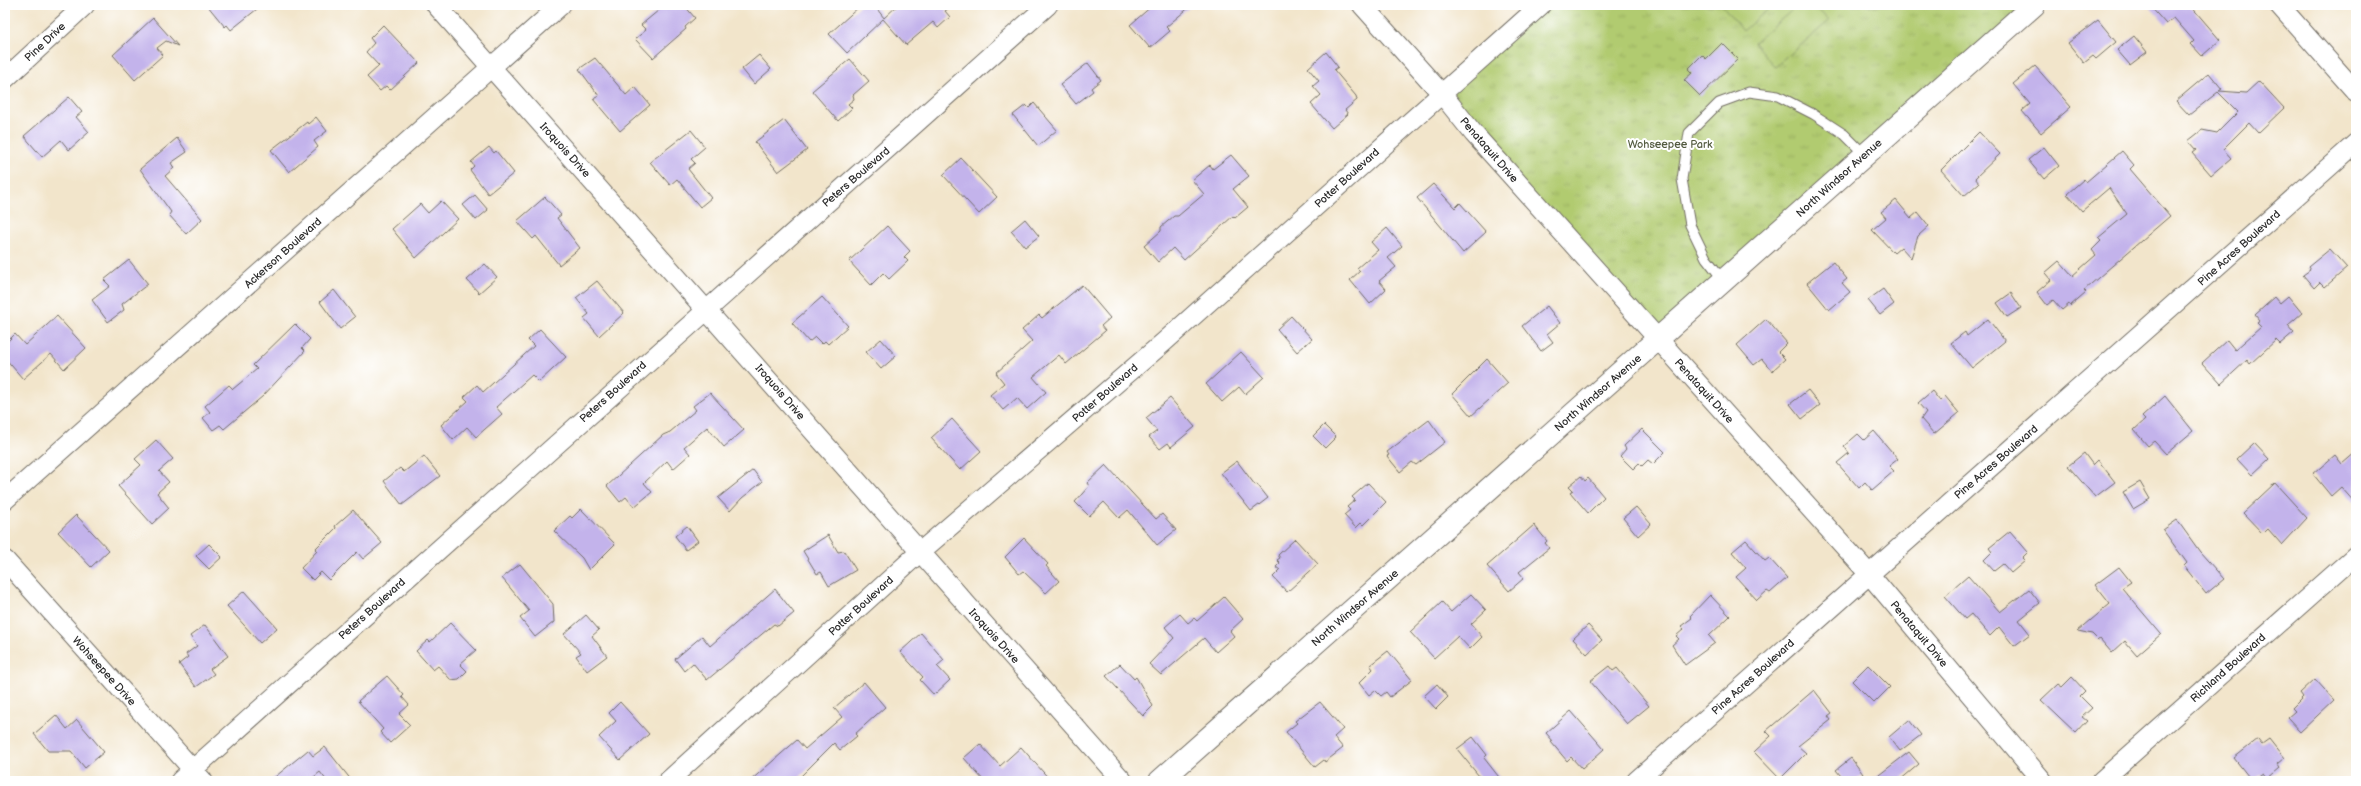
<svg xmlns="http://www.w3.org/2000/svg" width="2361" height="786" font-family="'Balsamiq Sans',sans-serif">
  <defs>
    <pattern id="park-tufts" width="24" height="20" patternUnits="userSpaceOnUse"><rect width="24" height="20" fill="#b1cb70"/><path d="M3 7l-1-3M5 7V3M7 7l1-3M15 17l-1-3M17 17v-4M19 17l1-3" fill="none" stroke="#98ae61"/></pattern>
  </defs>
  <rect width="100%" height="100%" fill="#fff"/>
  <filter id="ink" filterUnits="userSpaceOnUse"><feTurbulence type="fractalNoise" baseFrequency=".025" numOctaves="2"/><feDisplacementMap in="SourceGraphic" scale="8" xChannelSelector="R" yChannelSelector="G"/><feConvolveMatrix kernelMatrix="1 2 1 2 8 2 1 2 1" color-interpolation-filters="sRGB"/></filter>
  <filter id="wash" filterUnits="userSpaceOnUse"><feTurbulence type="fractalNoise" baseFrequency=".012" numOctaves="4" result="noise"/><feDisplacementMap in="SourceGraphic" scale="16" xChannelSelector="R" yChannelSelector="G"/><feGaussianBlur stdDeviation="0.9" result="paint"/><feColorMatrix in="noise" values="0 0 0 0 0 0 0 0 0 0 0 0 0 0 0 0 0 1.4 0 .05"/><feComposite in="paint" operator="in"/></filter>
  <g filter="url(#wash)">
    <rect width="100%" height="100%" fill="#f2e5cb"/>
    <path fill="url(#park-tufts)" stroke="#6e7b4e" d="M1541,5H2035L1658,340L1442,94Z"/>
    <path fill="#b1cb70" stroke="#6e7b4e" d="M1722,5H1773L1743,31Z
      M1798,5H1814L1829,21L1775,67L1754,43Z"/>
    <g id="blocks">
      <path fill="#c3b3eb" d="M207,5H262L231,30L227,25L225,27Z
        M665,5H684L695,18L685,27L686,29L653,58L635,39L646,30L641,25Z
        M861,5H874L884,18L898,5H953L945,11L950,17L938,28L933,22L906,45L883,19L847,53L829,34Z
        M1153,5H1192L1166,27L1170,31L1150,48L1130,25Z
        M2149,5H2190L2220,40L2202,56L2191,44L2194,41L2174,18L2166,24Z
        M153,18L178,46L166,41L157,48L163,55L135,80L113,55Z
        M2098,20L2116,42L2096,59L2093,56L2084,63L2068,43Z
        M383,25L419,63L390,90L386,86L380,91L367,77L379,66L366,52L374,43L370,38Z
        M2134,36L2147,52L2130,65L2117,50Z
        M1722,43L1738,59L1700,96L1684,80L1692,73L1688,69L1702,55L1706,59Z
        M1326,52L1338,67L1334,70L1356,96L1357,100L1345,110L1348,114L1332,128L1311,104L1321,95L1313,86L1319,81L1308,68Z
        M759,55L771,69L754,84L742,69Z
        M595,58L626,95L635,87L650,105L620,131L593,99L599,96L579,69Z
        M850,59L869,81L853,95L854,99L848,104L852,108L838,121L812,91Z
        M1088,63L1101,80L1091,88L1093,91L1076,104L1060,85Z
        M2035,66L2071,107L2041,133L2022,111L2030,104L2013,84Z
        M2209,73L2222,89L2219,91L2246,93L2259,81L2284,108L2258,133L2249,123L2223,149L2231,158L2211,175L2192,153L2196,150L2188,141L2202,130L2217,133L2238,112L2218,92L2189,115L2176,101Z
        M69,97L82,112L76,117L89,132L69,150L61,140L42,157L24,136Z
        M1034,103L1057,130L1038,146L1013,115L1026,105L1029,108Z
        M316,117L327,131L314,141L318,147L289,172L271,150L307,122L308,124Z
        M784,120L807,150L778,172L755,142Z
        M691,130L705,147L691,159L695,163L688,169L711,198L700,207L677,179L670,185L650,162Z
        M1979,132L2000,154L1975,178L1979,183L1964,196L1941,170Z
        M177,138L187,152L171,163L174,168L165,176L202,219L186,234L169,215L171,212L140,169Z
        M489,147L494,153L496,151L514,173L488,194L470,170L474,166L471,162Z
        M2044,147L2059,166L2044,179L2028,160Z
        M2122,151L2134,165L2130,169L2170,216L2084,290L2086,292L2070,306L2069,304L2062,310L2053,300L2047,305L2037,292L2051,280L2045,273L2059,261L2072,276L2096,255L2092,250L2101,241L2098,238L2127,214L2109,188L2082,211L2067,194L2084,179L2086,182Z
        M1231,155L1249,176L1233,189L1248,207L1235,218L1233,216L1184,260L1173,248L1158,262L1144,246L1161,231V227L1174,216H1178L1204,194L1192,180L1210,165L1213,169Z
        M961,158L997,197L979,214L943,175Z
        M1433,184L1455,208L1460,203L1486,232L1463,253L1417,198Z
        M475,195L488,210L476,220L463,205Z
        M545,197L561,215L557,218L580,248L559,265L536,236L533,239L517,221Z
        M1896,200L1911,218L1918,212L1929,226L1918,236L1911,258L1901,247L1894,253L1872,230L1886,218L1881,212Z
        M441,201L458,219L416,258L392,229L420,204L428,213Z
        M1025,219L1039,236L1025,247L1011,231Z
        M887,226L910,251L904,257L908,261L889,279L883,273L871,285L849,261Z
        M1387,228L1402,246L1388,258L1396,267L1379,281L1386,289L1370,304L1350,280L1360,271L1357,268L1378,250L1371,242Z
        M2330,249L2347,268L2325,287L2320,282L2314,288L2303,275L2310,270L2308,267Z
        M129,260L148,284L122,304L124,310L108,322L92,300L110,286L104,280Z
        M1833,262L1847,279L1842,283L1850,292L1829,310L1807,283Z
        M485,264L497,277L479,293L467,280Z
        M597,281L624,313L599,336L584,318L589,314L576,298Z
        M1082,285L1110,318L1101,326L1105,331L1066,364L1059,355L1033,377L1046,392L1027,409L1017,398L1003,410L990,395L1004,383L996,373L1032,341L1022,330L1039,315L1042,318Z
        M1883,289L1894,304L1880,315L1868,300Z
        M334,290L355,317L340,329L320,302Z
        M2011,293L2021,308L2007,317L1997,303Z
        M2288,296L2302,313L2288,325L2294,332L2280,344L2276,340L2250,364L2247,360L2221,384L2202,363L2227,340L2235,350L2261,327L2257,323L2260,321L2255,315L2275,297L2280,303Z
        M822,297L848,326L828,344L825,341L822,344L815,337L809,342L792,323Z
        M1547,306L1560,323L1547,334L1553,342L1541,351L1522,326Z
        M57,316L86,348L64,369L51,354L23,379L5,358V344L15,334L25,345Z
        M1291,316L1312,339L1297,352L1277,329Z
        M1766,319L1787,343L1778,352L1785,359L1772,371L1762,359L1754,365L1737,345Z
        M1988,319L2005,341L1972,368L1951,343L1965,332L1967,336Z
        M295,324L310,339L302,348L305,351L263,396L224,429L220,425L213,430L203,418L210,412L205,406L229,385L233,389L257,369L253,365Z
        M540,329L566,357L539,382L532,375L496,407L502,414L476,437L467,427L453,440L441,425L468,401L464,397L477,385L483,392L534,346L528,340Z
        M881,339L896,356L881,369L866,352Z
        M1241,352L1264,377L1245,394L1239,387L1222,402L1206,384Z
        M1487,359L1508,383L1471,416L1452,394Z
        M1808,390L1820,405L1802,419L1790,404Z
        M1932,391L1940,401L1945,396L1959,413L1934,434L1921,419L1926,412L1918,403Z
        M710,393L744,430L724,447L707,427L684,447L690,454L673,469L667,461L644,483L652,492L634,507L626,497L620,502L607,486L663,435L670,432L696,410L693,406Z
        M2165,396L2193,431L2166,454L2154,441L2148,446L2134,430L2145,420L2142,417Z
        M1170,398L1195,427L1171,447L1168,443L1160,449L1149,437L1157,431L1146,418Z
        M952,419L981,451L960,470L931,438Z
        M1429,420L1445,442L1416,465L1412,462L1400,472L1387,456L1389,455L1387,452Z
        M1324,425L1336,437L1325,448L1313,436Z
        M1642,429L1665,452L1653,464L1648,460L1642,466L1639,463L1633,469L1620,456L1626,449L1624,446Z
        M1874,431L1898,459L1889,466L1894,471L1872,490L1865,482L1859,488L1837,463L1849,453L1844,446L1858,434L1864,440Z
        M156,440L173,459L159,471L169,482L157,493L169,508L152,524L118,486L141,465L135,459Z
        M2254,443L2269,459L2252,475L2237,459Z
        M2356,452V504L2341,487L2331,496L2313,474L2335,455L2342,464Z
        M2084,453L2093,465L2098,460L2115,482L2095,497L2068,466Z
        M424,456L440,476L402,505L384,481L400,468L404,472Z
        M1237,461L1255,485L1257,484L1268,498L1251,511L1221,473Z
        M1106,465L1156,519L1162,514L1176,530L1157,545L1128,510L1119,518L1104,502L1089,516L1075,502L1089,486L1087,483Z
        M753,470L762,482L742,498L730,511L718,498Z
        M1581,476L1585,481L1588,478L1604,497L1588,513L1570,492L1573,490L1569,486Z
        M2140,482L2150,499L2133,509L2123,492Z
        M1368,483L1386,502L1363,525L1361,523L1356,528L1344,515L1350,510L1347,507L1355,500L1352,497Z
        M2275,483L2307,518L2282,545L2268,529L2263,534L2243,513Z
        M1636,507L1651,524L1638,536L1623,518Z
        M581,509L615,544L589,570L582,558L554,531L570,516L572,518Z
        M353,510L382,543L363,559L357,552L329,580L321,572L313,580L301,568L317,551L315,549L336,528L335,526Z
        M76,515L109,550L91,567L58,532Z
        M2177,520L2200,552L2224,579L2206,594L2184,566L2187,563L2163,530Z
        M1534,525L1547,541L1545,543L1549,548L1519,572L1524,578L1509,591L1487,566Z
        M687,526L698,541L686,550L675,536Z
        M2010,531L2028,552L2022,558L2025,561L2011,573L2003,564L1994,571L1984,560L1992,552L1989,548Z
        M828,535L838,552L844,551L856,570L829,586L821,572L817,574L803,551Z
        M1024,538L1048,564L1046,566L1059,581L1046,593L1023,571L1019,574L1005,557Z
        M1295,539L1318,564L1287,592L1273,577L1280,570L1276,567L1280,563L1277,560L1280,558L1278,555Z
        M1746,540L1765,561L1769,558L1787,578L1770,593L1767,591L1757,600L1736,577L1746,568L1732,552Z
        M209,544L222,557L209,569L196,556Z
        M520,564L553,604L554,622L535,637L520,618L529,611L502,578Z
        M2119,567L2131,582L2122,588L2161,634L2137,655L2125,641L2112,653L2100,639L2098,640L2092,634L2078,631L2110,604L2095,585Z
        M1968,576L2000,612L2029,589L2040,603L2019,620L2030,634L2014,646L1999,627L1990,636L1971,614L1965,619L1945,596Z
        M775,589L794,613L778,626L774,624L707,680L693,663L684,671L675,659L702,636L710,646Z
        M244,591L277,628L260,643L227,606Z
        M1471,594L1486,610L1471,624L1482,637L1470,649L1458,636L1434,658L1410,632L1442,602L1451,612Z
        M1710,595L1730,616L1709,636L1715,643L1685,665L1672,645L1679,639L1676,636L1684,629L1681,626L1692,618L1690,616Z
        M1224,597L1243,619L1230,631L1234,636L1216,652L1204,638L1161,675L1149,664L1174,638L1165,627L1180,614L1188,623L1194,618L1197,621Z
        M586,615L599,630L592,636L607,656L587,671L576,656L581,653L564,634Z
        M450,623L476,650L460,664L467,671L459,679L451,680L438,666L433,670L416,651L428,640L430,642Z
        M205,625L228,656L210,669L214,674L196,687L179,664L188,657L186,654L197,646L190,636Z
        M1588,625L1602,640L1587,654L1573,639Z
        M921,633L944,660L937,666L950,680L934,695L920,680L923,677L900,652Z
        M1388,651L1412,680L1390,697L1386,692L1381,696L1375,690L1369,695L1359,683L1373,669L1370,665Z
        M1120,664L1134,679L1136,677L1153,706L1143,716L1106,676Z
        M1868,665L1890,687L1874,703L1852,681Z
        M1609,666L1613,671L1617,668L1649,706L1627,724L1590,681Z
        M387,676L404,695L402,697L409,705L399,714L410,725L390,743L380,732L383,729L358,701Z
        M2072,677L2085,691L2080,696L2092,708L2082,717L2087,721L2076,733L2041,700L2058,684L2062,687Z
        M2315,679L2334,700L2300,732L2287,718L2295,711L2292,708L2303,697L2300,693Z
        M864,682L885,707L855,734L857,736L840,750L834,743L796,781H750L797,740L805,749L842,717L834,708Z
        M1437,684L1448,697L1436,709L1424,696Z
        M1814,690L1832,713L1828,716L1831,720L1798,746L1806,753L1780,779L1754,752L1771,736L1766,731Z
        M620,702L649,734L620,760L599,737L616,721L609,713Z
        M1320,702L1343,729L1334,737L1343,748L1325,762L1324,760L1315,767L1286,732L1297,723L1295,721Z
        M1571,711L1604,749L1582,769L1571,757L1567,761L1551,742L1553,741L1546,733Z
        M56,715L67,729L77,720L104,752L85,768L71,751H48L34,734Z
        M1909,720L1921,735L1900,751L1889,737Z
        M1473,737L1487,755L1484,758L1502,781H1483L1457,749Z
        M2258,739L2262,744L2269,739L2284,758L2277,764L2280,768L2267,779L2263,774L2252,781L2234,758Z
        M980,744L1000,766L1021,747L1051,781H984L964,758Z
        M325,747L352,781H327L320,772L309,781H270L308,750L313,756Z
        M1909,752L1919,764L1899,781H1871Z
        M1851,758L1863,774L1854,781H1845L1836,770Z"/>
    </g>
  </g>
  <g filter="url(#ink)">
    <use href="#blocks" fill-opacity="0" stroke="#716c63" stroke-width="1"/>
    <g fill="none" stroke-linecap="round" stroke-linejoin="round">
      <g stroke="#716c63" stroke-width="11">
        <path id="lane" d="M1724,281L1706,258L1690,225L1682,179L1689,133L1719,103L1749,92L1778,96L1813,114L1844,134L1865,155"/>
      </g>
      <g stroke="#716c63" stroke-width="21">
        <path id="street" d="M436,5L1123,781
          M1362,5L1442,94L1474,134L1869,574L2043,781
          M2279,5L2356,92
          M5,79L85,5
          M5,500L561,5
          M5,560L203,781
          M180,781L1048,5
          M668,781L920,552L1164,342L1541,5
          M1636,781L2356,143
          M2101,781L2356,555"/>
      </g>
      <g stroke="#716c63" stroke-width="24">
        <path id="secondary" d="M1160,781L2034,5"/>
      </g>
      <use href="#lane" stroke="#fff" stroke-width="9"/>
      <use href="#street" stroke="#fff" stroke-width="19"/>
      <use href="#secondary" stroke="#fff" stroke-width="22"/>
    </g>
  </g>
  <g text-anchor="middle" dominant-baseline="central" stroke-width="4" stroke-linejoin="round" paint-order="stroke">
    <g font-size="11" fill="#2b2b2b" stroke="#fff">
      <text transform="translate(45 42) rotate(-43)">Pine Drive</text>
      <text transform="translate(565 150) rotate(48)">Iroquois Drive</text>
      <text transform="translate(1489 150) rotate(49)">Penataquit Drive</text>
      <text transform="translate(856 177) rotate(-41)">Peters Boulevard</text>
      <text transform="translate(1347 178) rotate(-42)">Potter Boulevard</text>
      <text transform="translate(1839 178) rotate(-42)">North Windsor Avenue</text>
      <text transform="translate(2239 248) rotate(-42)">Pine Acres Boulevard</text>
      <text transform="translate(283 253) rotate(-42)">Ackerson Boulevard</text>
      <text transform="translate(1704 391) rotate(48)">Penataquit Drive</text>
      <text transform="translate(613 392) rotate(-42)">Peters Boulevard</text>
      <text transform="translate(780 392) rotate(49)">Iroquois Drive</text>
      <text transform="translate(1105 393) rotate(-41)">Potter Boulevard</text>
      <text transform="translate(1598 393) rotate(-41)">North Windsor Avenue</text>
      <text transform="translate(1996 462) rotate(-41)">Pine Acres Boulevard</text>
      <text transform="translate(861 606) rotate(-42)">Potter Boulevard</text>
      <text transform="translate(1355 608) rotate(-41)">North Windsor Avenue</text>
      <text transform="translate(372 609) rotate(-42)">Peters Boulevard</text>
      <text transform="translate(1919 634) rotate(50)">Penataquit Drive</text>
      <text transform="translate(994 636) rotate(48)">Iroquois Drive</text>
      <text transform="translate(2228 668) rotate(-42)">Richland Boulevard</text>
      <text transform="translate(104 671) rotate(48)">Wohseepee Drive</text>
      <text transform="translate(1753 677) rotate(-42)">Pine Acres Boulevard</text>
    </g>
    <g font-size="11" fill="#535b40" stroke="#fff">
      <text x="1670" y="144">Wohseepee Park</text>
    </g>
  </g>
  <rect width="2361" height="786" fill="none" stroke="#fff" stroke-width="20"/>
</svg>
